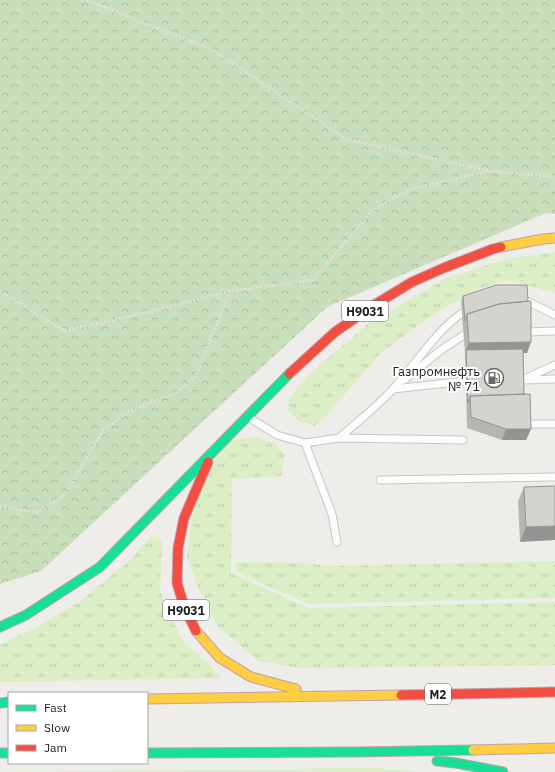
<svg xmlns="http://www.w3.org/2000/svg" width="555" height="772" font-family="'IBM Plex Sans',sans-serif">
  <defs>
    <pattern id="grass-tufts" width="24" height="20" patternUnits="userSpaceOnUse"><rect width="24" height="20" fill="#dbeec6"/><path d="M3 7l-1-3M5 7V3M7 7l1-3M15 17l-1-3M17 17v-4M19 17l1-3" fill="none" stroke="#bcccaa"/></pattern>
    <pattern id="forest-crowns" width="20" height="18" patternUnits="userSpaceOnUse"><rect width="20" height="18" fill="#c9dfbc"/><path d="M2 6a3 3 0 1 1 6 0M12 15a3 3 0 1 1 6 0" fill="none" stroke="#acbfa1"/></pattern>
  </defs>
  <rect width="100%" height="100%" fill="#eeede9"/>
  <path fill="url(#grass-tufts)" d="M555,252V293L508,280L480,288L434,314L381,353L323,419L314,426L299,421L288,409L289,398L309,375L369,323L445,279L506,259Z
    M254,437L275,443L285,456L281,476L232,479L231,573L308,608L555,602V665L299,668L259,661L219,628L199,590L187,556L197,474L230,441Z
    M151,536L159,537L162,544L160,592L182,640L211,666L222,678L0,682V645L37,627L82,600L130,560Z
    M555,561V598L309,604L236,572V562L305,563L330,566Z
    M377,768L420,772H0Z"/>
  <path fill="url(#forest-crowns)" d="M0,0H555V214L546,213L327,307L41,571L0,584Z"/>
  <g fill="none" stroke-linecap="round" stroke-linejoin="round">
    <g stroke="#c7c6c5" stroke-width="9">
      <path id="lane" d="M527,301L555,315
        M527,332L555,331
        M404,380L441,350L464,335
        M522,380L555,365
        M527,380L555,379
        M393,389L466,381
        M250,418L277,435L305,443L339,438L463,440
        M533,424H555
        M339,438C356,423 378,406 394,388C417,363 434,333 462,313
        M305,443L332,514L337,542
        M380,480L555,477"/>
    </g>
    <g stroke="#c69eaa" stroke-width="11">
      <path id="fast" d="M0,627L26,615L100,567L289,374
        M0,703L9,702
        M0,753H9
        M147,753L356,752L473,750
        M437,761L456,763L503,772"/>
    </g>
    <g stroke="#c69eaa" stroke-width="11">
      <path id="slow" d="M501,247L543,239L555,238
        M196,631L220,658L251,677L296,689
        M147,699L401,695
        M473,750L555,748"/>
    </g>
    <g stroke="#c69eaa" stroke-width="11">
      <path id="jam" d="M289,374L335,332L371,307L412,282L446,267L493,249L501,247
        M196,631L184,606L177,583L178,548L184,518L208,462
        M401,695L555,692"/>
    </g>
    <path stroke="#ecdcd9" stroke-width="2.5" stroke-dasharray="2 2" stroke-linecap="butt" d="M86,0L213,50L346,139L489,171
      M0,291L65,331L161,309L230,291L313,280L373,210L407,190L490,171L555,177
      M0,507L37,512L65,495L103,430L131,410L176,393L196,376L230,291"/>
    <use href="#lane" stroke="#fcfcfc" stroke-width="7"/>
    <use href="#fast" stroke="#16e098" stroke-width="9"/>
    <use href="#slow" stroke="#ffcf43" stroke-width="9"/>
    <use href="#jam" stroke="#f24e42" stroke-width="9"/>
  </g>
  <path fill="#b7b5b3" d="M463,296L527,353H523L524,394L531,429L526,440H502L467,428L465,354L461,300Z
    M555,486L520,542L518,501L524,487Z"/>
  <path fill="#959492" d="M531,342L527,353L466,354V350L469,343Z
    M506,429H531L526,440H502Z
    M555,526V540L520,542L526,527Z"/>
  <path fill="#d5d3d0" stroke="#959492" d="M496,285H527L528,301L499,304L467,314L465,321L463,296Z
    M531,301V342L469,343L467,314L499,304Z
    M523,349L524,394L470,396L468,403L466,350Z
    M530,394L531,429H506L471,417L470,396Z
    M555,486V526L526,527L524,487Z"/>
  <defs>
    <g id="fuel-ring" transform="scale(1)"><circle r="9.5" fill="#fff" stroke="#686866" stroke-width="1.5"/><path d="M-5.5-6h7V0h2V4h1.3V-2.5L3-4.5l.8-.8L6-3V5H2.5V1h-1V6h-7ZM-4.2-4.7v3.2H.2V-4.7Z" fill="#686866"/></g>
  </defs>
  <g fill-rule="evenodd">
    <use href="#fuel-ring" x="494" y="378"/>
  </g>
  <g text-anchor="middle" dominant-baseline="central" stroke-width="4" stroke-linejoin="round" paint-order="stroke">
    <g fill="#fff" stroke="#636363" stroke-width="1">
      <rect x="342" y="301" width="46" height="20" rx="3"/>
      <rect x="163" y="600" width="46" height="20" rx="3"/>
      <rect x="425" y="684" width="26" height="20" rx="3"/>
    </g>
    <g font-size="12" font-weight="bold" fill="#202020">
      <text x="365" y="311">Н9031</text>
      <text x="186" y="610">Н9031</text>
      <text x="438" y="694">М2</text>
    </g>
    <g font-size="13" fill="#202020" stroke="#fff" text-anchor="end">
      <text x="480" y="371">Газпромнефть<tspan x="480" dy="15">№ 71</tspan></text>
    </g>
  </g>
  <rect x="8" y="692" width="140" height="72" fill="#ffffff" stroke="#a6a6a6"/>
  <rect x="16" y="705" width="20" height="6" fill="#16e098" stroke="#a6a6a6"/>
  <text x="44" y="712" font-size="12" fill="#202020">Fast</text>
  <rect x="16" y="725" width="20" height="6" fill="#ffcf43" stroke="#a6a6a6"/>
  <text x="44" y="732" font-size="12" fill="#202020">Slow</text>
  <rect x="16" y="745" width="20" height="6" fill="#f24e42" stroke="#a6a6a6"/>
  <text x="44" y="752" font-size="12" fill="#202020">Jam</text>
</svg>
